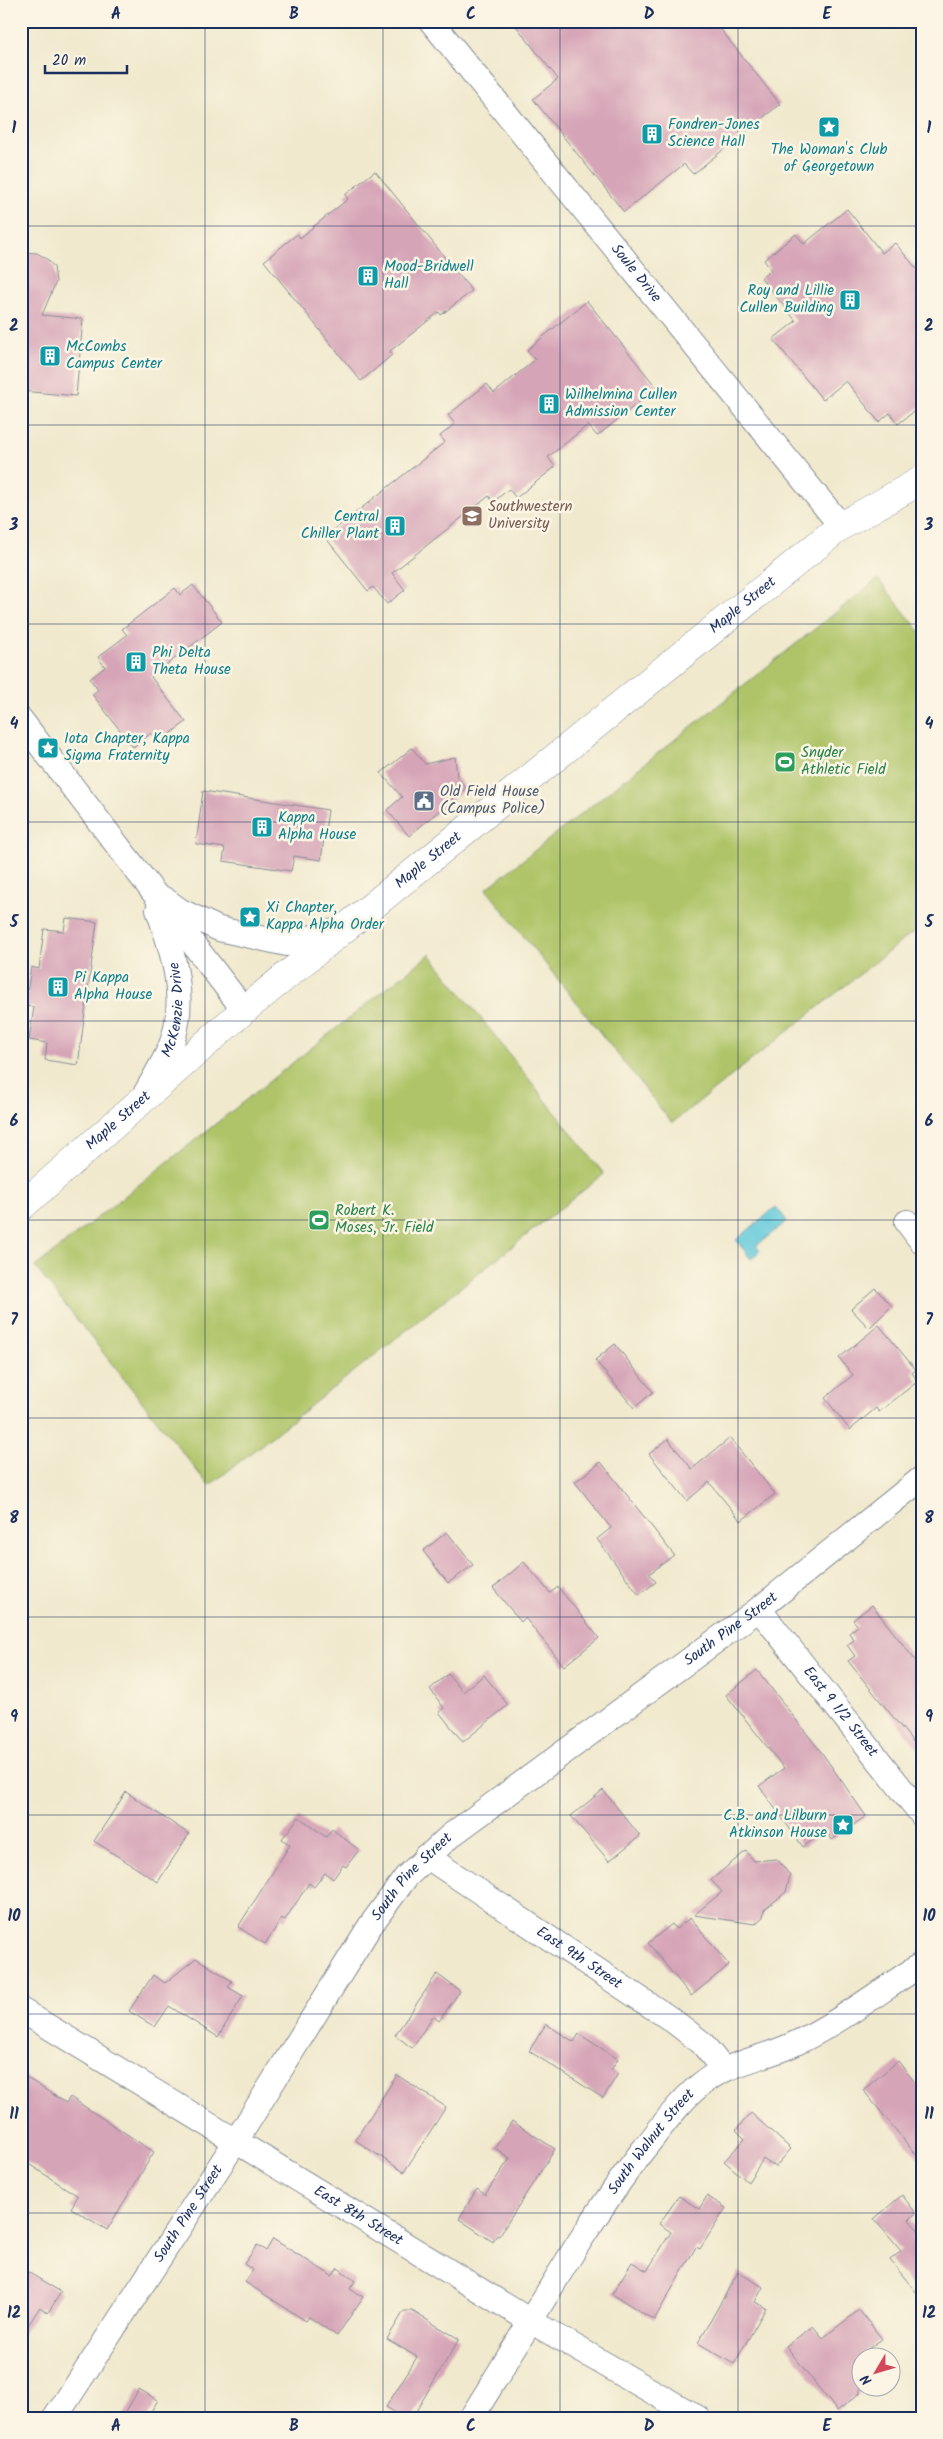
<svg xmlns="http://www.w3.org/2000/svg" width="943" height="2439" font-family="Kalam,sans-serif">
  <rect width="100%" height="100%" fill="#fcf5e5"/>
  <filter id="ink" filterUnits="userSpaceOnUse"><feTurbulence type="fractalNoise" baseFrequency=".02" numOctaves="2"/><feDisplacementMap in="SourceGraphic" scale="10" xChannelSelector="R" yChannelSelector="G"/><feConvolveMatrix kernelMatrix="1 2 1 2 8 2 1 2 1" color-interpolation-filters="sRGB"/></filter>
  <filter id="wash" filterUnits="userSpaceOnUse"><feTurbulence type="fractalNoise" baseFrequency=".0096" numOctaves="4" result="noise"/><feDisplacementMap in="SourceGraphic" scale="20" xChannelSelector="R" yChannelSelector="G"/><feGaussianBlur stdDeviation="1.12" result="paint"/><feColorMatrix in="noise" values="0 0 0 0 0 0 0 0 0 0 0 0 0 0 0 0 0 1.4 0 .05"/><feComposite in="paint" operator="in"/></filter>
  <g filter="url(#wash)">
    <rect width="100%" height="100%" fill="#f0e9cd"/>
    <path fill="#afc468" stroke="#657a63" d="M878,579L922,634V925L672,1123L486,889Z
      M430,954L604,1174L209,1486L35,1267Z"/>
    <path fill="#5fc9da" stroke="#3d7c9c" d="M776,1207L787,1221L756,1246L760,1251L751,1259L736,1240Z"/>
    <g id="blocks">
      <path fill="#d6a4b7" d="M512,21H714L780,104L693,174L684,164L624,212L533,99L558,79Z
        M375,171L472,291L441,315L439,312L390,351L392,355L361,381L264,261L297,234L300,238L323,219L348,199L345,195Z
        M847,209L882,253L895,243L922,275V405L898,424L890,413L879,422L846,381L823,400L773,339L796,321L761,278L771,270L764,260L796,234L804,244Z
        M21,252L37,253L47,259L54,267L56,282L42,315L83,319L76,396L21,391Z
        M587,301L657,388L597,436L588,425L548,457L555,467L516,498L509,489L493,502L489,496L392,573L405,590L387,604L373,587L368,591L325,537L445,442L440,436L455,424L448,415L487,384L494,393L535,360L527,350Z
        M193,585L222,622L151,677L186,722L159,742L151,733L133,747L92,694L98,690L90,679L105,667L98,657L127,635L122,629L175,588L180,595Z
        M412,748L425,764L455,757L457,777L466,788L409,836L387,810L402,797L381,773Z
        M203,791L328,810L321,860L294,856L291,871L223,861L225,848L196,844Z
        M66,918L97,922L78,1065L45,1060L47,1043L29,1040L34,1007L25,1006L31,967L39,969L44,929L64,931Z
        M875,1288L892,1306L869,1328L851,1309Z
        M879,1325L916,1370L912,1373L918,1381L879,1412L876,1408L850,1430L825,1398L853,1375L839,1358Z
        M615,1344L653,1392L634,1408L595,1360Z
        M730,1438L775,1494L741,1521L709,1482L687,1501L649,1454L668,1439L692,1469Z
        M601,1462L674,1555L649,1574L656,1582L639,1595L597,1539L611,1528L575,1482Z
        M447,1532L473,1565L448,1583L423,1551Z
        M524,1562L550,1593L558,1587L599,1638L564,1666L525,1618L521,1622L493,1588Z
        M872,1605L922,1669V1753L848,1661L855,1656L847,1645L854,1640L849,1633L858,1626L853,1620Z
        M757,1670L822,1753L866,1816L832,1840L826,1830L803,1847L759,1786L784,1768L726,1695Z
        M448,1674L463,1692L484,1675L508,1705L463,1742L439,1712L444,1708L430,1689Z
        M603,1790L640,1836L609,1861L571,1816Z
        M126,1792L189,1834L158,1882L94,1841Z
        M299,1817L326,1837L332,1829L359,1850L346,1867L343,1865L333,1879L325,1873L314,1887L309,1883L285,1920L282,1918L265,1944L238,1927L290,1845L282,1839Z
        M746,1851L754,1861L777,1859L790,1875L786,1892L764,1910L763,1917L755,1924L694,1915L722,1892L711,1880Z
        M690,1918L729,1965L691,1996L648,1943L672,1924L676,1929Z
        M196,1958L232,1981L228,1987L243,1996L218,2037L169,2006L155,2027L129,2011L153,1975L165,1983Z
        M437,1974L460,1991L439,2021L433,2016L412,2048L395,2035Z
        M546,2024L574,2042L579,2034L618,2059L611,2070L618,2074L603,2098L529,2051Z
        M898,2061L922,2091V2162L863,2090Z
        M21,2074L66,2103L70,2097L154,2152L107,2230L71,2208L78,2196L21,2159Z
        M397,2075L446,2107L404,2172L355,2140Z
        M751,2113L791,2149L775,2167L763,2159L748,2182L724,2161L745,2139L736,2130Z
        M512,2121L555,2149L499,2236L497,2235L493,2242L459,2219L477,2189L485,2195L510,2158L495,2148Z
        M902,2195L916,2213L909,2220L922,2234V2299L890,2260L901,2251L874,2219Z
        M679,2196L699,2209L707,2196L726,2208L700,2249L696,2247L654,2320L612,2294L632,2262L647,2271L671,2232L659,2224Z
        M273,2239L332,2276L338,2268L355,2281L350,2289L363,2297L337,2336L309,2317L306,2321L245,2282L253,2270L244,2264L257,2245L266,2251Z
        M21,2268L61,2292L48,2313L40,2307L21,2336Z
        M738,2272L763,2287L755,2302L766,2308L734,2364L698,2343Z
        M859,2310L882,2339L860,2355V2393L837,2411L786,2346L813,2326L823,2338Z
        M404,2311H412L459,2339L412,2418H404L386,2407L417,2357L387,2339Z
        M139,2389L158,2400L147,2418H122Z"/>
    </g>
  </g>
  <g filter="url(#ink)">
    <use href="#blocks" fill-opacity="0" stroke="#868c96" stroke-width="1"/>
    <g fill="none" stroke-linecap="round" stroke-linejoin="round">
      <g stroke="#868c96" stroke-width="26">
        <g id="street">
          <path id="s1" d="M431,21L841,526"/>
          <path d="M21,720L244,1010"/>
          <path d="M164,899L181,911L219,929L287,944L342,929"/>
          <path id="s2" d="M145,1094C153,1080 162,1065 169,1050C189,1004 174,954 158,910"/>
          <path d="M907,1222L922,1242"/>
          <path id="s3" d="M759,1609L922,1815"/>
          <path id="s4" d="M426,1856L672,2020L702,2043L723,2069"/>
          <path id="s5" d="M21,2010L532,2322L698,2418"/>
          <path id="s6" d="M55,2418L236,2141L370,1926L406,1877L450,1836L759,1609L922,1478"/>
          <path id="s7" d="M471,2418C527,2330 580,2232 643,2150C661,2128 678,2103 700,2085C728,2062 763,2059 794,2044C839,2023 880,1991 922,1964"/>
        </g>
      </g>
      <g stroke="#868c96" stroke-width="29">
        <g id="secondary">
          <path id="s8" d="M21,1207L244,1010L841,526L922,480"/>
        </g>
      </g>
      <use href="#street" stroke="#fff" stroke-width="24"/>
      <use href="#secondary" stroke="#fff" stroke-width="28"/>
    </g>
  </g>
  <path fill="none" stroke="#1b2f5e" stroke-width="1" stroke-opacity="0.55" d="M205,21V2418M383,21V2418M560,21V2418M738,21V2418M21,226H922M21,425H922M21,624H922M21,822H922M21,1021H922M21,1220H922M21,1418H922M21,1617H922M21,1815H922M21,2014H922M21,2213H922"/>
  <defs>
    <g id="sight-square" transform="scale(1.125)"><rect x="-9" y="-9" width="18" height="18" rx="4" fill="#0f9aa8" stroke="#fcf5e5"/><path d="M0-6L1.8-2.2L6-1.7L2.9 1.2L3.7 5.4L0 3.3L-3.7 5.4L-2.9 1.2L-6-1.7L-1.8-2.2Z" fill="#fff"/></g>
    <g id="building-square" transform="scale(1.125)"><rect x="-9" y="-9" width="18" height="18" rx="4" fill="#0f9aa8" stroke="#fcf5e5"/><path d="M-4-6H4V6H1V3H-1V6H-4ZM-2.5-4.3h1.7v1.8h-1.7ZM.8-4.3h1.7v1.8H.8ZM-2.5-1h1.7V.8h-1.7ZM.8-1h1.7V.8H.8Z" fill="#fff"/></g>
    <g id="university-square" transform="scale(1.125)"><rect x="-9" y="-9" width="18" height="18" rx="4" fill="#8d6e63" stroke="#fcf5e5"/><path d="M0-5L7-2L0 1L-7-2ZM-4 1L0 2.5L4 1V4Q0 6-4 4Z" fill="#fff"/></g>
    <g id="stadium-square" transform="scale(1.125)"><rect x="-9" y="-9" width="18" height="18" rx="4" fill="#2e9e5b" stroke="#fcf5e5"/><path d="M0-5a6.5 5 0 1 0 0 10a6.5 5 0 1 0 0-10ZM-3.5-1.8h7v3.6h-7Z" fill="#fff"/></g>
    <g id="civic-square" transform="scale(1.125)"><rect x="-9" y="-9" width="18" height="18" rx="4" fill="#5c6f8a" stroke="#fcf5e5"/><path d="M-.6-6.5H3V-4.5H.6V-3L4-1V1h2V6H-6V1h2V-1L-.6-3ZM-1.2 2.5V6h2.4V2.5Z" fill="#fff"/></g>
  </defs>
  <g fill-rule="evenodd">
    <use href="#sight-square" x="829" y="127"/>
    <use href="#building-square" x="652" y="134"/>
    <use href="#building-square" x="368" y="276"/>
    <use href="#building-square" x="850" y="300"/>
    <use href="#building-square" x="50" y="356"/>
    <use href="#building-square" x="549" y="404"/>
    <use href="#university-square" x="472" y="516"/>
    <use href="#building-square" x="395" y="526"/>
    <use href="#building-square" x="136" y="662"/>
    <use href="#sight-square" x="48" y="748"/>
    <use href="#stadium-square" x="785" y="762"/>
    <use href="#civic-square" x="424" y="801"/>
    <use href="#building-square" x="262" y="827"/>
    <use href="#sight-square" x="250" y="917"/>
    <use href="#building-square" x="58" y="987"/>
    <use href="#stadium-square" x="319" y="1220"/>
    <use href="#sight-square" x="843" y="1825"/>
  </g>
  <g text-anchor="middle" dominant-baseline="central" stroke-width="5" stroke-linejoin="round" paint-order="stroke">
    <g font-size="15" fill="#0d838f" stroke="#fcf5e5" text-anchor="start">
      <text x="668" y="125">Fondren-Jones<tspan x="668" dy="17">Science Hall</tspan></text>
      <text x="829" y="150" text-anchor="middle">The Woman's Club<tspan x="829" dy="17">of Georgetown</tspan></text>
      <text x="384" y="267">Mood-Bridwell<tspan x="384" dy="17">Hall</tspan></text>
      <text x="834" y="291" text-anchor="end">Roy and Lillie<tspan x="834" dy="17">Cullen Building</tspan></text>
      <text x="66" y="347">McCombs<tspan x="66" dy="17">Campus Center</tspan></text>
      <text x="565" y="395">Wilhelmina Cullen<tspan x="565" dy="17">Admission Center</tspan></text>
      <text x="379" y="517" text-anchor="end">Central<tspan x="379" dy="17">Chiller Plant</tspan></text>
      <text x="152" y="653">Phi Delta<tspan x="152" dy="17">Theta House</tspan></text>
      <text x="64" y="739">Iota Chapter, Kappa<tspan x="64" dy="17">Sigma Fraternity</tspan></text>
      <text x="278" y="818">Kappa<tspan x="278" dy="17">Alpha House</tspan></text>
      <text x="266" y="908">Xi Chapter,<tspan x="266" dy="17">Kappa Alpha Order</tspan></text>
      <text x="74" y="978">Pi Kappa<tspan x="74" dy="17">Alpha House</tspan></text>
      <text x="827" y="1816" text-anchor="end">C.B. and Lilburn<tspan x="827" dy="17">Atkinson House</tspan></text>
    </g>
    <g font-size="15" fill="#1b2f5e" stroke="#fcf5e5">
      <text stroke="none"><textPath href="#s1" startOffset="325">Soule Drive</textPath></text>
      <text stroke="none"><textPath href="#s8" startOffset="940">Maple Street</textPath></text>
      <text stroke="none"><textPath href="#s8" startOffset="535">Maple Street</textPath></text>
      <text stroke="none"><textPath href="#s2" startOffset="91">McKenzie Drive</textPath></text>
      <text stroke="none"><textPath href="#s8" startOffset="130">Maple Street</textPath></text>
      <text stroke="none"><textPath href="#s6" startOffset="1054">South Pine Street</textPath></text>
      <text stroke="none"><textPath href="#s3" startOffset="131">East 9 1/2 Street</textPath></text>
      <text stroke="none"><textPath href="#s6" startOffset="649">South Pine Street</textPath></text>
      <text stroke="none"><textPath href="#s4" startOffset="184">East 9th Street</textPath></text>
      <text stroke="none"><textPath href="#s7" startOffset="330">South Walnut Street</textPath></text>
      <text stroke="none"><textPath href="#s6" startOffset="244">South Pine Street</textPath></text>
      <text stroke="none"><textPath href="#s5" startOffset="395">East 8th Street</textPath></text>
    </g>
    <g font-size="15" fill="#785e54" stroke="#fcf5e5" text-anchor="start">
      <text x="488" y="507">Southwestern<tspan x="488" dy="17">University</tspan></text>
    </g>
    <g font-size="15" fill="#27864d" stroke="#fcf5e5" text-anchor="start">
      <text x="801" y="753">Snyder<tspan x="801" dy="17">Athletic Field</tspan></text>
      <text x="335" y="1211">Robert K.<tspan x="335" dy="17">Moses, Jr. Field</tspan></text>
    </g>
    <g font-size="15" fill="#4e5e75" stroke="#fcf5e5" text-anchor="start">
      <text x="440" y="792">Old Field House<tspan x="440" dy="17">(Campus Police)</tspan></text>
    </g>
  </g>
  <rect width="943" height="2439" fill="none" stroke="#fcf5e5" stroke-width="55"/>
  <g transform="translate(876 2372) rotate(232)"><circle r="24" fill="#fcf5e5" stroke="#a2a6af"/>
  <path d="M0-4L9 19L0 12L-9 19Z" fill="#d1495b"/>
  <text y="-8" font-size="14" font-weight="bold" text-anchor="middle" fill="#1b2f5e">N</text>
  </g>
  <path d="M45 65v8h82v-8" fill="none" stroke="#1b2f5e" stroke-width="2.5"/>
  <text x="52" y="65" font-size="15" fill="#1b2f5e" stroke="#fcf5e5" stroke-width="4" paint-order="stroke">20 m</text>
  <rect x="28" y="28" width="888" height="2384" fill="none" stroke="#1b2f5e" stroke-width="2"/>
  <g font-size="16" text-anchor="middle" font-weight="bold" fill="#1b2f5e">
    <text x="116" y="19">A</text>
    <text x="294" y="19">B</text>
    <text x="471" y="19">C</text>
    <text x="649" y="19">D</text>
    <text x="827" y="19">E</text>
    <text x="14" y="133">1</text>
    <text x="929" y="133">1</text>
    <text x="14" y="331">2</text>
    <text x="929" y="331">2</text>
    <text x="14" y="530">3</text>
    <text x="929" y="530">3</text>
    <text x="14" y="729">4</text>
    <text x="929" y="729">4</text>
    <text x="14" y="927">5</text>
    <text x="929" y="927">5</text>
    <text x="14" y="1126">6</text>
    <text x="929" y="1126">6</text>
    <text x="14" y="1325">7</text>
    <text x="929" y="1325">7</text>
    <text x="14" y="1523">8</text>
    <text x="929" y="1523">8</text>
    <text x="14" y="1722">9</text>
    <text x="929" y="1722">9</text>
    <text x="14" y="1921">10</text>
    <text x="929" y="1921">10</text>
    <text x="14" y="2119">11</text>
    <text x="929" y="2119">11</text>
    <text x="14" y="2318">12</text>
    <text x="929" y="2318">12</text>
    <text x="116" y="2431">A</text>
    <text x="294" y="2431">B</text>
    <text x="471" y="2431">C</text>
    <text x="649" y="2431">D</text>
    <text x="827" y="2431">E</text>
  </g>
</svg>
